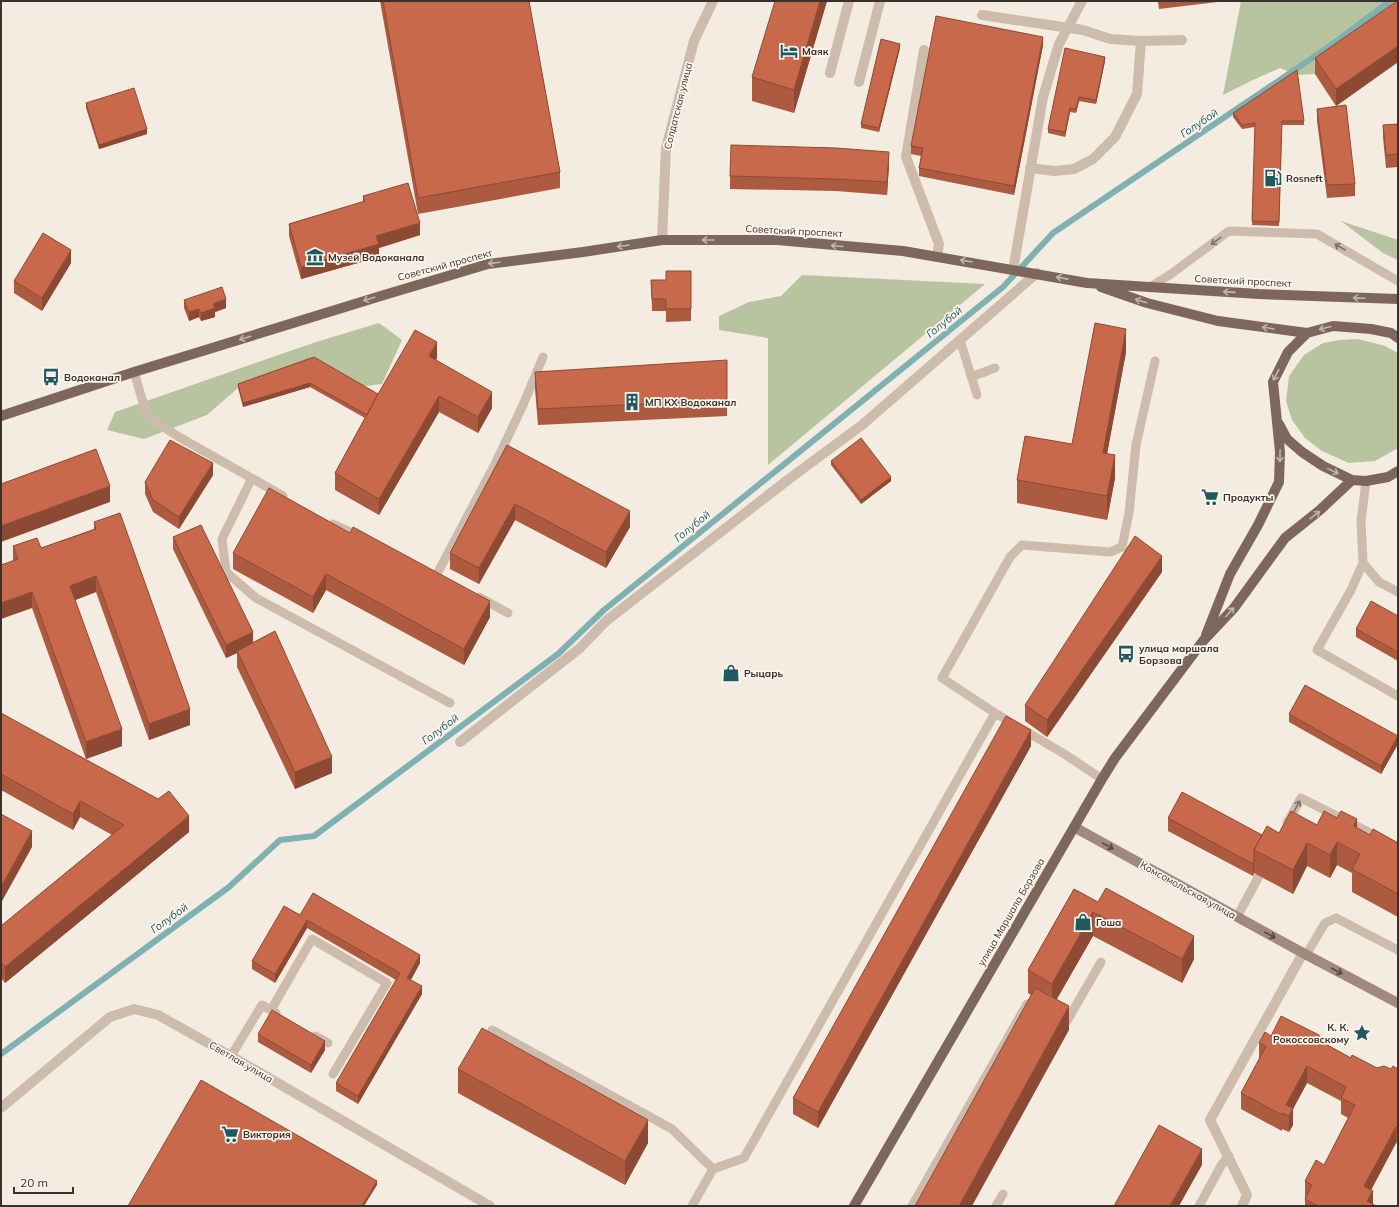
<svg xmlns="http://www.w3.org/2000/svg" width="1399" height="1207" font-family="Mulish,sans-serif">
  <rect width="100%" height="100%" fill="#f4ebe1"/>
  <path fill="#b8c4a0" d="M1241,1H1398V16L1315,74L1297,75L1280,68L1253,80L1223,95Z
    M1341,221L1398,240V260L1383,253Z
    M802,275L985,284L768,465V338L719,330V316L749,302L781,296Z
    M379,323L402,340L382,384L358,387L314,361L238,388L207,415L144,439L107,430L115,412L313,343Z
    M1358,339L1385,346L1398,353V448L1375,461L1349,463L1322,451L1305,438L1292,420L1286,401L1289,376L1304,355L1323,343L1340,340Z"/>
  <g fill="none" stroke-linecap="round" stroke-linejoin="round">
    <path stroke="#7fb0b2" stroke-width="6" d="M1,1054L229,887L280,840L314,836L558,654L604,610L1003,287L1053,233L1330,46L1390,1"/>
    <path stroke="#cdbbac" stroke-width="9" d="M1150,287L1171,274L1229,231L1317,234L1398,281
      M960,340L977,395
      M134,372L147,416L179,437L283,496
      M971,377L995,368
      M252,478L222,539L226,572L256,598L450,703
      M1366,481L1361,522L1363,563L1379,582L1398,592
      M333,524L361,537
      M1363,563L1351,590L1317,650L1398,696
      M437,574L495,464L523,405L543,357
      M479,597L508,613
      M1102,779L1066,755L995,713L942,678L1010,557L1022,545L1110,552L1122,547L1129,513L1136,445L1155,361
      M1287,823L1301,798L1398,847
      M1237,917L1259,876
      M1306,955L1325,923L1336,918L1398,950
      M271,1010L312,939L387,983L333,1074
      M1060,1017L1067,1021L1101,962
      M492,1030L672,1129L713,1169L692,1206
      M315,1036L328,1043
      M231,1056L262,1005L276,1013
      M713,1169L744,1158L995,713
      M912,1206L1027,1004
      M996,1206L1003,1194
      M1199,1206L1222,1164L1229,1156"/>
    <path stroke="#cdbbac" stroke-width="10" d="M982,15L1083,30L1110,39L1141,41
      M924,50L906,157L939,244L937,256
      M830,73L849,1
      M859,82L880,1
      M1030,168L1054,171L1074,169L1093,159L1115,137L1137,94L1141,41L1182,40
      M662,240L666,148L694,41L713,1
      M1013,270L1043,97L1059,44L1082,1
      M460,742L580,648L606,621L789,479L862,425L1037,273
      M1,1108L110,1017L134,1009L158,1015L231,1056L490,1206
      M1242,1206L1247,1195L1210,1120L1303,953"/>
    <path stroke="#a18a7d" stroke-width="10" d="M1074,827L1303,953L1398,1003"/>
    <path stroke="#7d675c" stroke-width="10" d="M1101,287L1147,303L1218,321L1307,333
      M1,416L134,372L384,295L488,264L583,252L662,240H777L903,251L1087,283L1259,294L1398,299
      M1279,424L1287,439L1302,452L1323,466L1352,480L1366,481L1388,477L1398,471
      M1206,635L1230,574L1258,525L1279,482L1280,452L1273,382L1288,352L1307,333L1333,326L1371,329L1391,333L1398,338
      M854,1206L1102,779L1115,758L1203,641L1234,608L1285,538L1320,510L1352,480"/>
  </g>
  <path fill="#ac5a40" d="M380,1H529L560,172V188L418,214Z
    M827,1L794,113L752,101V77Z
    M1158,1H1226L1159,9Z
    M1398,1V62L1336,106L1315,74V58Z
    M1043,45L1014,195L919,176V168L921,156L911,154V146Z
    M900,48L879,132L861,128V124Z
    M1105,61L1096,104L1079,101L1076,113L1070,112L1065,137L1048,133V129Z
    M86,103L147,134L99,149L86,108Z
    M1317,109L1355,184V196L1327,198L1317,121Z
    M1233,113L1304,121V125H1282L1279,226L1252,225L1255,127L1242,129L1233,117Z
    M1398,124V167L1386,168L1383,137V125Z
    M889,164L887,195L836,191L730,189V176Z
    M363,196L420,235L379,248V257L301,279L289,236V224L363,202Z
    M71,263L42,311L14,293V281Z
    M651,280L691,309V321L666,322V311H652Z
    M184,300L226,308L215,312V317L201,321L199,317L189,321L184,308Z
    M1126,352L1107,453L1115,478L1107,520L1017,503V480L1072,444Z
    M314,357L378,394L437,358L436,360L492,408L478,433L439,412L379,515L335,490V473L365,418L310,387L243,407L238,388V384Z
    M535,372L727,400V416L538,425L535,389Z
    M507,445L630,527L606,568L515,520L479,584L450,569V553Z
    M831,461L891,481L861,504L831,465Z
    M213,475L179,529L153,512L145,494V482Z
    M94,522L190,725L149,740L96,592L75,600L122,746L86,759L32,608L13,561V546L41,548L94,529Z
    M350,533L490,617L464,665L326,590L313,613L233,569V553Z
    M173,537L253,643L332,773L295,789L237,667V653L226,658L173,549Z
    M1162,572L1047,737L1025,721V705Z
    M1398,616V661L1356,637V629Z
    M1,713L189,832L5,983L1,978V926L112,835L80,817L73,830L1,790Z
    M1289,714L1398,744L1381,774L1289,722Z
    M1031,746L818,1128L793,1114V1098Z
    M1168,818L1262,835L1279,833L1317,825L1337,818L1370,835L1398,843V917L1352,892V873L1337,865L1330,878L1307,866L1293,894L1254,873L1253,876L1168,831Z
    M1074,889L1194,959L1182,983L1093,936L1057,999L1069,1030L1031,995L1028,993V970Z
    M300,915L420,963L411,980L422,994L358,1104L336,1091V1083L396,980L307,928L275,983L252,969V961Z
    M258,1034L325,1050L311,1073L258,1042Z
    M1271,1036L1320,1041L1351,1058L1377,1068L1391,1069H1398V1144L1396,1143L1371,1190L1373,1204L1376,1206H1305V1181L1324,1165L1348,1118L1341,1114V1101L1307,1083L1293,1109V1125L1289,1132L1282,1129V1131L1241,1109V1093L1259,1059V1043Z
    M458,1069L648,1143L625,1185L458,1093Z"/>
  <path fill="#8c4a34" d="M820,1H827L794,113V90Z
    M1043,37V45L1014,195V186Z
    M900,44V48L879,132V128Z
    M1398,46V62L1336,106V89Z
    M1105,57V61L1096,104V100Z
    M1079,97V101L1076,113V109Z
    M1070,108V112L1065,137V132Z
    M147,129V134L99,149V145Z
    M889,152V164L887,195V182Z
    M420,223V235L379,248V257L301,279V267L376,236Z
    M71,250V263L42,311V298Z
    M226,299V308L215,312V317L201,321V313L213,304Z
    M199,309V317L189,321V312Z
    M1126,329V352L1103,476V453Z
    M437,342V358L429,372V356Z
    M310,383V387L243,407V403Z
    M492,392V408L478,433V417Z
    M439,396V412L379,515V499Z
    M1115,455V478L1107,520V496Z
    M213,463V475L179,529V517Z
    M891,477V481L861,504V500Z
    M110,486V502L1,542V526Z
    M515,504V520L479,584V568Z
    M630,511V527L606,568V552Z
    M1162,556V572L1047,737V720Z
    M326,574V590L313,613V597Z
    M96,576V592L70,602V586Z
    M32,592V608L1,619V603Z
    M490,601V617L464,665V649Z
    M253,632V644L237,651V653L226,658V645Z
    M190,709V725L149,740V724Z
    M122,729V746L86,759V742Z
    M1031,730V746L818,1128V1112Z
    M1398,736V744L1381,774V766Z
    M332,757V773L295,789V772Z
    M80,801V817L73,830V814Z
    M189,816V832L5,983V967Z
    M1357,819V843L1354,826Z
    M32,831V847L1,903V887Z
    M1337,842V865L1330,878V855Z
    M1307,843V866L1293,894V870Z
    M1254,861V873L1253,876V864Z
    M1093,912V936L1052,1007V984Z
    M307,920V928L275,983V974Z
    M1194,936V959L1182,983V959Z
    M420,955V963L407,986V978Z
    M422,986V994L358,1104V1096Z
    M1069,1006V1030L972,1206H959Z
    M325,1041V1050L311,1073V1065Z
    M1307,1066V1083L1293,1109V1125L1289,1132V1116L1286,1105Z
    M648,1120V1143L625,1185V1161Z
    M1396,1127V1143L1364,1203V1186Z
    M1202,1149V1165L1179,1206H1170Z
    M377,1181V1185L364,1206H362Z
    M1373,1191V1206L1367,1201Z"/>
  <path fill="#c8694b" stroke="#8c4a34" d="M383,1H529L560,172L418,198Z
    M775,1H820L794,90L752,77Z
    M1397,1H1398V46L1336,89L1315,58Z
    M936,16L1043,37L1014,186L919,168L923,148L911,146Z
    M881,39L900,44L879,128L861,124Z
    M1065,48L1105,57L1096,100L1079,97L1076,109L1070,108L1065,132L1048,129Z
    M1297,70L1304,121H1282L1279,222L1252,221L1255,123L1242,125L1233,113Z
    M134,88L147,129L99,145L86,103Z
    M1346,105L1355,184L1327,185L1317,109Z
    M1398,124V154L1386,155L1383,125Z
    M731,145L836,148L889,152L887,182L836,179L730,176Z
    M408,183L420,223L376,236L379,244L301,267L289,224L365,201L363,196Z
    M43,233L71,250L42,298L14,281Z
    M666,271H691V309H666V299H652L651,280H666Z
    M222,287L226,299L213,304L215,308L201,313L199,309L189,312L184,300Z
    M1095,323L1126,329L1103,453L1115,455L1107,496L1017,480L1025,436L1072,444Z
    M415,330L437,342L429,356L492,392L478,417L439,396L379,499L335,473L378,394Z
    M314,357L378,394L367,415L310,383L243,403L238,384Z
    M727,360V400L538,409L535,372Z
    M861,438L891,477L861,500L831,461Z
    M170,440L213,463L179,517L153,500L145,482Z
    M507,445L630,511L606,552L515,504L479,568L450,553Z
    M96,449L110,486L1,526V484Z
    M269,488L350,533L353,527L490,601L464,649L326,574L313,597L233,553Z
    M120,513L190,709L149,724L96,576L70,586L122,729L86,742L32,592L1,603V565L18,559L13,546L37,538L41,548L96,529L94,522Z
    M201,525L253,632L226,645L173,537Z
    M1135,536L1162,556L1047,720L1025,705Z
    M1371,601L1398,616V652L1356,629Z
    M275,631L332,757L295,772L237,651Z
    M1305,685L1398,736L1381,766L1289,714Z
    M1,713L158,799L169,791L189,816L5,967L1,962V926L124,825L80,801L73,814L1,774Z
    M1006,716L1031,730L818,1112L793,1098Z
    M1182,792L1262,835L1254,850V861L1253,864L1168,818Z
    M1291,811L1317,825L1324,811L1337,818L1341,811L1357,819L1354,826L1370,835L1373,829L1398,843V894L1352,869L1360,854L1337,842L1330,855L1307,843L1293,870L1254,850L1267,826L1279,833Z
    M1,814L32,831L1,887Z
    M1106,888L1194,936L1182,959L1093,912L1052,984L1028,970L1074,889L1098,902Z
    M313,893L420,955L407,978L422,986L358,1096L336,1083L400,973L307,920L275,974L252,961L284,906L300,915Z
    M1035,988L1069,1006L959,1206H915Z
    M272,1010L325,1041L311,1065L258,1034Z
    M1281,1016L1319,1035L1320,1041L1351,1058L1352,1055L1377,1068L1384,1066L1391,1069L1393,1066L1398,1069V1128L1396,1127L1364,1186L1373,1191L1367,1201L1376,1206H1318L1305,1199L1312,1185L1305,1181L1316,1160L1324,1165L1355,1105L1341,1098L1346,1087L1307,1066L1286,1105L1293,1108L1289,1116L1282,1113V1115L1241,1093L1266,1046L1259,1043L1265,1032L1271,1036Z
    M482,1028L648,1120L625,1161L458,1069Z
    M201,1080L377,1181L362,1206H128Z
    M1159,1125L1202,1149L1170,1206H1114Z"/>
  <defs><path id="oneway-shaft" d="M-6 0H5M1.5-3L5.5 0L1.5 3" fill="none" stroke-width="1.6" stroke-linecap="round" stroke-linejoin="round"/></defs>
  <g stroke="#c2b5ac">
    <use href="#oneway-shaft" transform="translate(708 240) rotate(-180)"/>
    <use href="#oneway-shaft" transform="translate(623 246) rotate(171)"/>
    <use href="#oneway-shaft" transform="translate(837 246) rotate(-175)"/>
    <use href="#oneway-shaft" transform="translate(966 261) rotate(-170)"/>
    <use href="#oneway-shaft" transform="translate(494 263) rotate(173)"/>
    <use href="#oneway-shaft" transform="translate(1062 278) rotate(-169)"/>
    <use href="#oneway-shaft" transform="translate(1229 292) rotate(-176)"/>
    <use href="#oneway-shaft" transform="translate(1359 298) rotate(-178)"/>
    <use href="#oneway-shaft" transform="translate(369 299) rotate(163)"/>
    <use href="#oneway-shaft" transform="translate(1141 301) rotate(-162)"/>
    <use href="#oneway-shaft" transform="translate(1268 328) rotate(-172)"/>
    <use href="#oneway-shaft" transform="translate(1325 328) rotate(166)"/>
    <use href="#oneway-shaft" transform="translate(245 338) rotate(163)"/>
    <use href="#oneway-shaft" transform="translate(1276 375) rotate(117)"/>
    <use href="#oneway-shaft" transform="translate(1280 456) rotate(91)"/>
    <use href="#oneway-shaft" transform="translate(1333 471) rotate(26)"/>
    <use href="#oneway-shaft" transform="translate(1315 515) rotate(-38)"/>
    <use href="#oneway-shaft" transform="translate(1230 612) rotate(-48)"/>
  </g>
  <g stroke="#7d6f65">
    <use href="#oneway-shaft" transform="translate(1216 241) rotate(144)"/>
    <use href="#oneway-shaft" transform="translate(1340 247) rotate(-150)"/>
    <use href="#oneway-shaft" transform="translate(1297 806) rotate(-62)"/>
  </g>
  <g stroke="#544640">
    <use href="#oneway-shaft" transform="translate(1108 846) rotate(29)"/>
    <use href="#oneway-shaft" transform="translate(1270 935) rotate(29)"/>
    <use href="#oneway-shaft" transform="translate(1337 971) rotate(28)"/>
  </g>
  <defs>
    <g id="hotel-bare" transform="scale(1.38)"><path d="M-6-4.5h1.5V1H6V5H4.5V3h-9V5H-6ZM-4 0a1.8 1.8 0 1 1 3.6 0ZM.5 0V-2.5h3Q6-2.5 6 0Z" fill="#1f5a5e" stroke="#fbf5ee" stroke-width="2.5" paint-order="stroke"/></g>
    <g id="fuel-bare" transform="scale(1.38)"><path d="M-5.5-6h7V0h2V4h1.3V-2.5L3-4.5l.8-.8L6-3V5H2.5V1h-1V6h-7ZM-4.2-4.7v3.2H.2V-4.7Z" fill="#1f5a5e" stroke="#fbf5ee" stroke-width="2.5" paint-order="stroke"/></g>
    <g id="museum-bare" transform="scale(1.38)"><path d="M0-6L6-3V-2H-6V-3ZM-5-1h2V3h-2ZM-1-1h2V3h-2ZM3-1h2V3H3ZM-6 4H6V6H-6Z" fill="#1f5a5e" stroke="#fbf5ee" stroke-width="2.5" paint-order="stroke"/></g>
    <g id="bus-bare" transform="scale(1.38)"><path d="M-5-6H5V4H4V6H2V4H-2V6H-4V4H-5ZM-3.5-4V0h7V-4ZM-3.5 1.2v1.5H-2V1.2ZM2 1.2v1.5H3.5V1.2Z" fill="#1f5a5e" stroke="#fbf5ee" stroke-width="2.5" paint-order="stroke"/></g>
    <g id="building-bare" transform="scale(1.38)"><path d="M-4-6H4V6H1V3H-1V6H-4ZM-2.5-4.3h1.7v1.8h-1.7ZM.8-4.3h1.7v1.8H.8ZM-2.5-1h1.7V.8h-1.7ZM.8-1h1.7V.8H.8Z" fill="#1f5a5e" stroke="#fbf5ee" stroke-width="2.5" paint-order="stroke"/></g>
    <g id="supermarket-bare" transform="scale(1.38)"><path d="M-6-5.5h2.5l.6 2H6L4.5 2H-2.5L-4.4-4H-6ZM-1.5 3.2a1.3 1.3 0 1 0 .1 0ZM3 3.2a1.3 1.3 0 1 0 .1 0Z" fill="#1f5a5e" stroke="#fbf5ee" stroke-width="2.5" paint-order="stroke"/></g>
    <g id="shop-bare" transform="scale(1.38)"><path d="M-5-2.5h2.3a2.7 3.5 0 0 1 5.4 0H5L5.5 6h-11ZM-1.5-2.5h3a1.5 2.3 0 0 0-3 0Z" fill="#1f5a5e" stroke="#fbf5ee" stroke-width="2.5" paint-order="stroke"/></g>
    <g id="sight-bare" transform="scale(1.38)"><path d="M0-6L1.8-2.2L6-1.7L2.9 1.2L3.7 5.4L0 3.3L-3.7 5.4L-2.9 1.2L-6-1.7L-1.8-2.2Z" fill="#1f5a5e" stroke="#fbf5ee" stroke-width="2.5" paint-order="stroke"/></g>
  </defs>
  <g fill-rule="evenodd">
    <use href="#hotel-bare" x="789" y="51"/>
    <use href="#fuel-bare" x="1273" y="178"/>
    <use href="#museum-bare" x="315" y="257"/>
    <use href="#bus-bare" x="51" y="377"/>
    <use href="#building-bare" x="632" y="402"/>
    <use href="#supermarket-bare" x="1210" y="497"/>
    <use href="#bus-bare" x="1126" y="654"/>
    <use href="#shop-bare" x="731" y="673"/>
    <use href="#shop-bare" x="1083" y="922"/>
    <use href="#sight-bare" x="1362" y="1033"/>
    <use href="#supermarket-bare" x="230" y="1134"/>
  </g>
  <g text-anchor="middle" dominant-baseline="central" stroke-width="3.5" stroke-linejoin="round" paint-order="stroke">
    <g font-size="10" font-weight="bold" fill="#3b302b" stroke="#fbf5ee" text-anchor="start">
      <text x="802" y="51">Маяк</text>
      <text x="1286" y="178">Rosneft</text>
      <text x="328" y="257">Музей Водоканала</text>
      <text x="64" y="377">Водоканал</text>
      <text x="645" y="402">МП КХ Водоканал</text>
      <text x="1223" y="497">Продукты</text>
      <text x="1139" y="648">улица маршала<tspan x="1139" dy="12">Борзова</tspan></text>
      <text x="744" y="673">Рыцарь</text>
      <text x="1096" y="922">Гоша</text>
      <text x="1349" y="1027" text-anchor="end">К. К.<tspan x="1349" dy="12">Рокоссовскому</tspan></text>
      <text x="243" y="1134">Виктория</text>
    </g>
    <g font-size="10" fill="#3b302b" stroke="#fbf5ee">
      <text transform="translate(678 106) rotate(-76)">Солдатская улица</text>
      <text transform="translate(794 231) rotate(3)">Советский проспект</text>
      <text transform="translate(445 265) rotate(-15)">Советский проспект</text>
      <text transform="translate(1243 281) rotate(3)">Советский проспект</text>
      <text transform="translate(1188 890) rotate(29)">Комсомольская улица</text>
      <text transform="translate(1011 912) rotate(-60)">улица Маршала Борзова</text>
      <text transform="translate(241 1062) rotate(30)">Светлая улица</text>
    </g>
    <g font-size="11" font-style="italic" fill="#1f5a5e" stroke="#fbf5ee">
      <text transform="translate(1199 123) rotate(-34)">Голубой</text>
      <text transform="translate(944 322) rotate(-39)">Голубой</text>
      <text transform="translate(692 526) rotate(-39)">Голубой</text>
      <text transform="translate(440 729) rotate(-37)">Голубой</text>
      <text transform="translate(169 918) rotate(-36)">Голубой</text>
    </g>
  </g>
  <rect width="1399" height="1207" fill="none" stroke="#3b302b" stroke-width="4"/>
  <path d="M14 1187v6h59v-6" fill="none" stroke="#3b302b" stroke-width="2"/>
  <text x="20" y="1187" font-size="12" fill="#3b302b" stroke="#fbf5ee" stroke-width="3" paint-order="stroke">20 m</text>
</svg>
